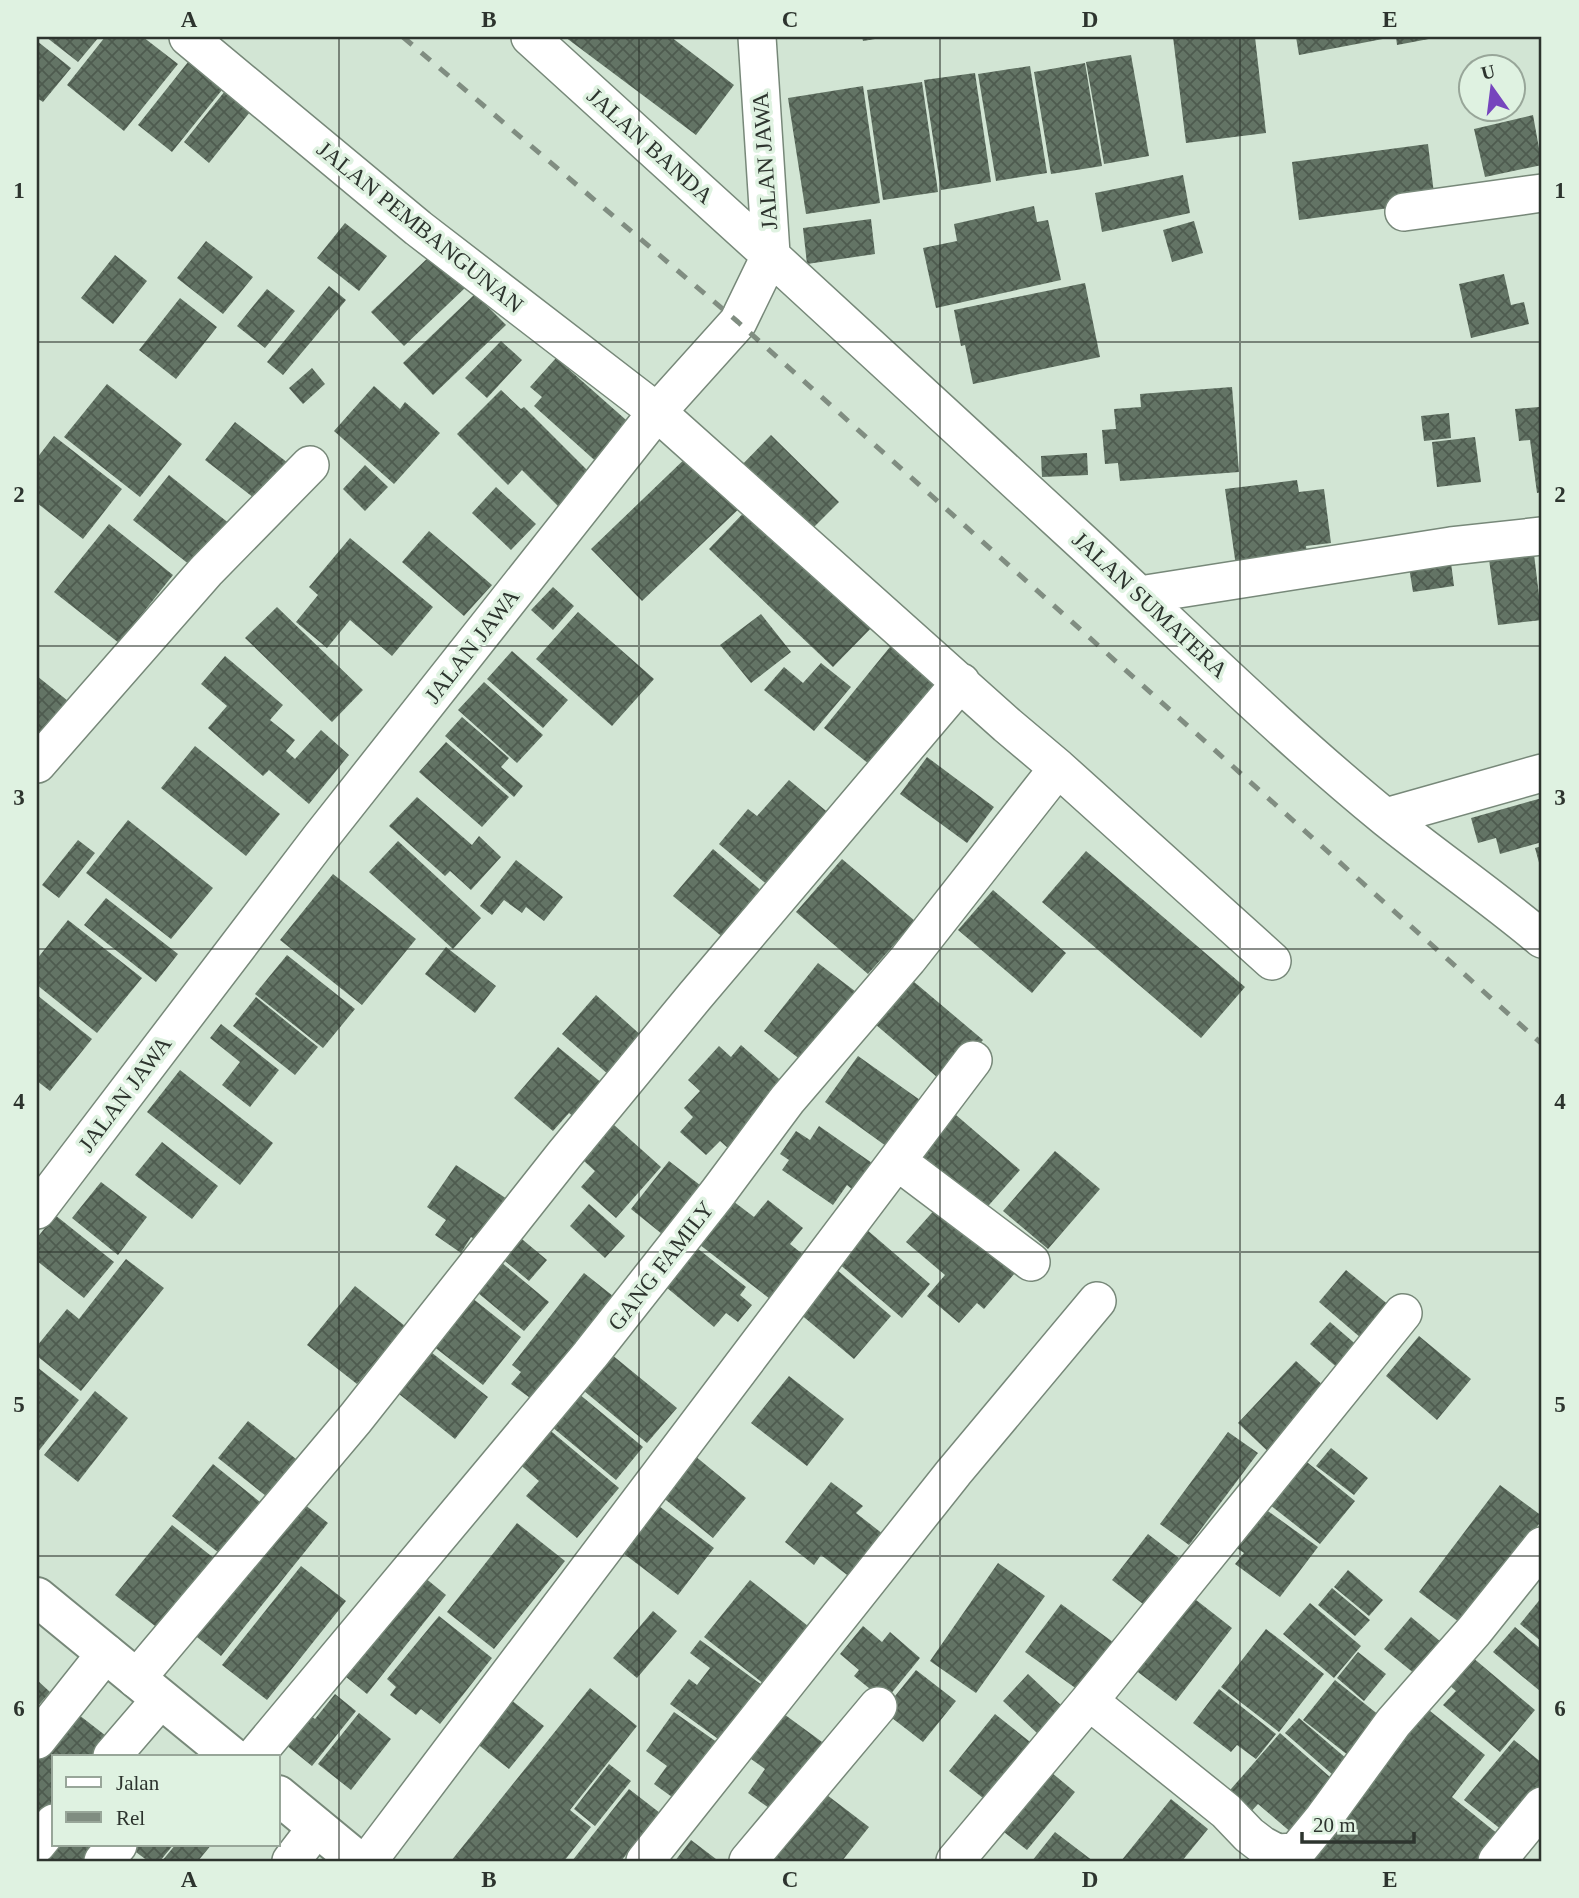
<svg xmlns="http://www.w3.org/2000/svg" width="1579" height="1898" font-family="Georgia,serif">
  <defs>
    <pattern id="building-cross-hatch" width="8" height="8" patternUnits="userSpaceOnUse" patternTransform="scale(1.75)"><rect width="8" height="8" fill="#637465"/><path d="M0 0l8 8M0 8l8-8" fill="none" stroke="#4e5b4f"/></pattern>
  </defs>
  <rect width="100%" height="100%" fill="#d2e5d4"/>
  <path fill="url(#building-cross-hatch)" d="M46,37H99L78,62Z
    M105,37H143L178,64L124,131L67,85Z
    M565,37H671L734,85L696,135Z
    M862,37H881V38L863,41Z
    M1173,37H1255L1266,133L1186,143Z
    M1296,37H1388V38L1299,55Z
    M1396,37H1434V38L1397,45Z
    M37,41L71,68L43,102L37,98Z
    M1131,55L1149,156L1104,164L1086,62Z
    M192,57L226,85L172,152L138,125Z
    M1085,63L1102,166L1051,174L1034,72Z
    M1030,66L1047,173L996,181L978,74Z
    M975,73L991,182L941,190L924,80Z
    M922,82L938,192L883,200L867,90Z
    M229,86L254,107L209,163L184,142Z
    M863,86L880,203L806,214L788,98Z
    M1533,115L1542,165L1485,177L1474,129Z
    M1428,144L1435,202L1299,220L1292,162Z
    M1183,175L1190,213L1102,232L1095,193Z
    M1034,206L1037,222L1048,220L1061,280L936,308L923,248L957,241L954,224Z
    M871,219L875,254L807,264L803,228Z
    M1194,221L1203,253L1172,262L1163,230Z
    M345,223L387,256L359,291L317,258Z
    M206,241L253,277L223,314L177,278Z
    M433,253L466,287L404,346L371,312Z
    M115,255L147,281L113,324L81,298Z
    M1504,274L1511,305L1524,302L1529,324L1471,338L1459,284Z
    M1085,283L1100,357L973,384L965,345L961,346L954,310Z
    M329,286L346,300L283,375L267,362Z
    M267,289L295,311L265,348L237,326Z
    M475,294L506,325L433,395L403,363Z
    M180,298L217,327L176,379L139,350Z
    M501,341L522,360L487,398L465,378Z
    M556,358L634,427L600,465L534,406L542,397L530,387Z
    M312,368L325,384L303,404L289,388Z
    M107,384L182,444L140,497L64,437Z
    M374,386L400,409L405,402L440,433L394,484L334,431Z
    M1232,387L1239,472L1120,481L1118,463L1105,464L1102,430L1116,429L1114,409L1141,407L1140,394Z
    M501,390L521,409L524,407L597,480L565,513L522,470L508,485L457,434Z
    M1539,407L1540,412L1542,411V492L1537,493L1530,440L1519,441L1515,409Z
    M1449,413L1451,438L1424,441L1421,416Z
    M235,422L288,463L258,501L205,460Z
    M771,435L839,502L805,536L737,470Z
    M54,436L122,489L83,539L37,503V458Z
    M1475,437L1481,482L1437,487L1432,442Z
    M693,451L744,504L642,601L591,549Z
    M1087,453L1088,475L1042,477L1041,456Z
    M365,465L388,487L365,511L343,489Z
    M169,475L231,525L195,569L133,520Z
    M1297,480L1299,492L1324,489L1331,543L1306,546L1308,563L1237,573L1225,489Z
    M496,487L536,524L511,550L472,513Z
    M753,503L877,622L833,667L709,549Z
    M109,524L173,575L119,643L54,592Z
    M429,531L492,585L464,616L402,562Z
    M350,538L433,607L392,656L350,620L327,648L296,622L318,595L309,587Z
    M1533,546L1542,620L1498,625L1488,552Z
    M1450,555L1454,586L1413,592L1408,561Z
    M553,587L574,606L553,630L531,610Z
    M277,607L363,690L332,722L245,638Z
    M578,612L654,679L612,726L536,659Z
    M761,614L791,652L751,683L720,645Z
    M894,642L947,685L869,764L824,728Z
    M512,651L568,700L543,728L487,679Z
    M225,656L283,705L270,720L295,740L286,751L295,759L321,730L349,755L309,804L269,770L263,776L208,728L227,706L201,684Z
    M821,663L851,687L814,731L764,690L784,667L803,683Z
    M37,676L68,701L39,737L37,735Z
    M484,682L543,735L517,763L458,710Z
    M462,717L509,758L501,767L523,786L514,797L445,736Z
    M446,742L509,797L482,827L419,772Z
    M195,746L280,814L246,856L161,788Z
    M927,757L994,807L967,843L900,794Z
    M789,780L831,815L770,887L719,844L748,809L757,816Z
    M417,797L472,845L479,836L501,857L471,890L450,871L445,876L389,826Z
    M1542,798V842L1500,854L1496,838L1478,843L1471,818Z
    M128,820L213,888L171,939L86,873Z
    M78,840L95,853L59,898L42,885Z
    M398,841L481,918L453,949L369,872Z
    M1542,846V870H1541L1535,848Z
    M713,849L764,893L725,939L673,896Z
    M1086,851L1245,987L1201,1038L1042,902Z
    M842,859L915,921L868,974L796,912Z
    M516,860L563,897L544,921L526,907L522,913L504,900L492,915L480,906Z
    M333,874L416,939L362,1005L280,940Z
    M993,890L1066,953L1032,993L958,930Z
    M106,898L178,954L156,982L84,925Z
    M68,920L142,978L97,1033L37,985V959Z
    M446,947L496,986L475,1013L425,974Z
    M287,955L355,1009L323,1048L255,994Z
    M818,963L860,995L806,1064L764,1031Z
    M913,981L983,1040L945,1084L875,1024Z
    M37,995L92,1039L50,1091L37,1081Z
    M596,995L643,1037L609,1075L562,1034Z
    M256,997L318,1047L295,1075L233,1026Z
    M221,1024L279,1070L250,1107L222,1085L240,1062L210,1038Z
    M741,1045L787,1086L729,1149L720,1141L706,1155L680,1132L693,1117L684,1108L700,1091L688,1080L719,1046L731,1057Z
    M558,1047L603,1084L575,1118L569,1113L553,1131L514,1098Z
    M858,1056L920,1100L886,1146L825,1102Z
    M180,1070L273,1143L240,1185L147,1112Z
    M956,1115L1020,1170L982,1213L918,1159Z
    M604,1116L661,1167L616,1218L581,1187L595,1171L573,1151Z
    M819,1126L872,1163L853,1190L847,1185L833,1205L782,1170L789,1160L780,1154L796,1131L810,1140Z
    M162,1142L218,1186L192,1219L135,1175Z
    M1055,1151L1100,1189L1048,1249L1003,1211Z
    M669,1161L705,1189L667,1238L631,1209Z
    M456,1165L507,1199L478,1241L471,1237L461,1253L435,1235L446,1220L427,1207Z
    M101,1182L147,1217L118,1255L72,1218Z
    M725,1195L754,1217L768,1200L803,1228L790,1244L805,1256L770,1299L691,1238Z
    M589,1204L625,1236L605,1258L570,1226Z
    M937,1207L1015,1273L984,1309L977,1303L959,1323L927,1296L945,1275L906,1242Z
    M55,1215L114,1262L84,1298L37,1261V1238Z
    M859,1223L930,1284L902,1318L830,1256Z
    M511,1230L547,1260L529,1281L493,1251Z
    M697,1248L746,1287L740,1295L752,1305L738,1322L726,1313L714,1327L666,1287Z
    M490,1253L549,1302L524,1331L466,1283Z
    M126,1259L164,1288L81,1391L37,1356V1346L67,1309L79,1319Z
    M836,1269L891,1316L854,1359L799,1313Z
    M1346,1270L1396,1311L1368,1344L1319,1302Z
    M584,1273L618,1300L537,1403L511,1384L521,1372L512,1365Z
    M355,1286L405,1326L357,1384L307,1345Z
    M462,1290L521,1337L483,1385L424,1339Z
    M1330,1322L1367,1354L1347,1376L1310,1344Z
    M1419,1336L1471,1379L1437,1420L1386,1376Z
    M422,1345L488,1397L455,1439L389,1386Z
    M606,1350L677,1408L647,1443L578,1386Z
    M1296,1361L1335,1396L1276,1459L1238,1423Z
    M37,1367L79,1400L37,1453Z
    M789,1376L844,1419L807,1466L751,1423Z
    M567,1384L643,1447L616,1480L540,1417Z
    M95,1391L128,1418L78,1482L44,1455Z
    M248,1421L296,1459L266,1496L218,1458Z
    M546,1427L619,1488L577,1538L526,1496L539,1481L517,1462Z
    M1228,1432L1258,1453L1189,1545L1160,1524Z
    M1331,1448L1368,1478L1354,1495L1316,1466Z
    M689,1451L746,1498L713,1538L656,1492Z
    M1297,1454L1355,1501L1320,1544L1266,1502Z
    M213,1464L260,1502L219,1553L172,1516Z
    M831,1482L863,1506L856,1513L888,1538L855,1581L821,1555L814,1565L785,1542Z
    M1500,1485L1542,1516V1520L1463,1625L1419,1592Z
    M295,1497L328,1523L221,1656L188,1630Z
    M1254,1501L1318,1547L1280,1597L1235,1564L1244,1553L1225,1540Z
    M655,1503L714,1548L678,1595L619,1550Z
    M517,1523L565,1561L494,1649L447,1612Z
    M172,1525L215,1559L159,1629L115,1595Z
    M1148,1534L1179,1558L1143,1604L1112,1580Z
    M998,1563L1045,1596L976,1693L930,1661Z
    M301,1566L346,1601L267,1700L222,1665Z
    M1348,1570L1383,1600L1369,1616L1334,1587Z
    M419,1573L446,1595L367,1694L340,1672Z
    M750,1580L813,1630L768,1687L704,1637Z
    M1332,1588L1370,1620L1355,1636L1318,1605Z
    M1182,1589L1232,1628L1176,1701L1126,1663Z
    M1542,1597V1642L1520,1624Z
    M1310,1603L1361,1646L1334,1678L1283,1634Z
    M1061,1604L1117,1645L1081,1692L1025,1652Z
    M653,1611L677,1631L637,1678L613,1658Z
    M439,1616L492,1658L440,1724L421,1709L416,1715L390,1695L396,1687L387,1679Z
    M1411,1617L1441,1642L1415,1674L1384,1649Z
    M863,1626L882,1642L890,1632L920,1658L885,1701L854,1676L859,1670L840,1654Z
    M1515,1627L1542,1650V1689L1540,1691L1493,1652Z
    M1266,1629L1324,1674L1279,1732L1221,1687Z
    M700,1640L762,1685L721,1741L670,1704L689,1679L697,1685L710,1668L690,1653Z
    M1358,1652L1386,1674L1364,1701L1337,1678Z
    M1472,1657L1535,1710L1500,1752L1443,1705L1456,1691L1449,1685Z
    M916,1670L956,1701L923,1742L883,1711Z
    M1028,1674L1062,1706L1037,1733L1003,1701Z
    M37,1680L50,1692L37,1707Z
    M1335,1680L1385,1720L1353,1759L1303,1720Z
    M590,1688L637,1726L570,1810L591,1827L564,1861H451Z
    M1219,1689L1276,1734L1256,1759L1237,1745L1231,1752L1193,1723Z
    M335,1694L356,1711L312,1766L281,1741L305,1711L315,1719Z
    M506,1696L544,1726L509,1769L471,1739Z
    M773,1706L833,1750L783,1818L748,1793L765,1769L740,1751Z
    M1425,1707L1485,1755L1452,1797L1504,1839L1486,1861H1301Z
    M70,1708L110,1739L96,1756H54V1810L37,1832V1751Z
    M674,1712L721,1745L679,1802L654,1784L667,1766L646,1751Z
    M359,1713L391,1739L351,1790L318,1764Z
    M995,1714L1034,1745L988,1802L949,1771Z
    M1299,1718L1347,1759L1333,1775L1285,1733Z
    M1280,1733L1338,1784L1293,1834L1258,1804L1247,1816L1224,1797Z
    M1514,1740L1542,1763V1801L1512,1838L1464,1800Z
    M1040,1763L1075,1792L1027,1850L991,1822Z
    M609,1764L631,1781L595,1826L574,1809Z
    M629,1789L660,1813L621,1861H572Z
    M823,1792L869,1827L842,1861H769Z
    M1171,1799L1208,1829L1182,1861H1121Z
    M1055,1832L1093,1861H1032Z
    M691,1840L716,1859L714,1861H675Z
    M58,1844H106L92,1861H45Z
    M125,1844H174L160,1861H148Z
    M176,1844H212L198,1861H162Z"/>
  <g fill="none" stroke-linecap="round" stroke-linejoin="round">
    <g stroke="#778879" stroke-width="40">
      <path id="street" d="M188,37L418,228L657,412L1007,725L1058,768L1272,961
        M530,37C710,200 890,364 1068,529C1173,625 1276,728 1386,818C1437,859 1492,897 1542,939
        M1404,212L1542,193
        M1140,595L1451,546L1542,536
        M37,764L206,571L310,465
        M1386,817L1542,773
        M897,1161L1031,1262
        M37,1210L321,837L657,412L738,322L771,254L757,37
        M136,1679L355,1419L564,1155L695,996L961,682
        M1089,1701L1226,1811L1249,1835L1262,1845L1277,1853L1296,1852L1323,1819L1393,1723L1474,1631L1542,1546
        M37,1740L106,1653
        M112,1756L161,1699
        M255,1756L590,1355L717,1194L787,1100L908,959L1058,768
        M37,1844L54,1823
        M103,1861L118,1845
        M291,1861L317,1827
        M368,1861L973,1060
        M645,1861L954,1472L1097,1301
        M748,1861L878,1706
        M955,1861L1089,1701L1403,1313
        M1497,1861L1542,1806"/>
    </g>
    <g stroke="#778879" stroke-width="42">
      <path id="secondary" d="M37,1597L231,1756
        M278,1795L358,1861"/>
    </g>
    <use href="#street" stroke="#fff" stroke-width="37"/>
    <use href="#secondary" stroke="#fff" stroke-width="38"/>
    <path stroke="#808d81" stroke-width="5" stroke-dasharray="12 12" stroke-linecap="butt" d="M403,37L738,322L1542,1044"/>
  </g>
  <path fill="none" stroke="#2d342e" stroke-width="2" stroke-opacity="0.55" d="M339,37V1861M639,37V1861M940,37V1861M1240,37V1861M37,342H1542M37,646H1542M37,949H1542M37,1252H1542M37,1556H1542"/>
  <g text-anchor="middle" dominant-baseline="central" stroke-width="7" stroke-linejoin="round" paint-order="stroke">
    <g font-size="23" fill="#2d342e" stroke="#dff2e1">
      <text transform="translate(650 146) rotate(42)">JALAN BANDA</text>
      <text transform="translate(765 161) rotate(-94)">JALAN JAWA</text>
      <text transform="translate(420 227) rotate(39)">JALAN PEMBANGUNAN</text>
      <text transform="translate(1150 605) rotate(43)">JALAN SUMATERA</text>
      <text transform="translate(472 646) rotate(-52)">JALAN JAWA</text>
      <text transform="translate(125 1094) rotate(-53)">JALAN JAWA</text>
      <text transform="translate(661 1266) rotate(-52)">GANG FAMILY</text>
    </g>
  </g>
  <rect width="1579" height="1898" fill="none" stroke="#dff2e1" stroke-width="77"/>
  <rect x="52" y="1755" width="228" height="91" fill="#dff2e1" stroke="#98a699" stroke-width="2"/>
  <rect x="66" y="1777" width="35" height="10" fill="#ffffff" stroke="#98a699" stroke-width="2"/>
  <text x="116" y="1790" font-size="21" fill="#2d342e">Jalan</text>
  <rect x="66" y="1812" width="35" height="10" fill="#808d81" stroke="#98a699" stroke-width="2"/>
  <text x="116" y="1825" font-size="21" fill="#2d342e">Rel</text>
  <g transform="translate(1492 88) rotate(346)"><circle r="33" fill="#dff2e1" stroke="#98a699" stroke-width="2"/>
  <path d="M0-5L12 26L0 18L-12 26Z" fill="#7645bd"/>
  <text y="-10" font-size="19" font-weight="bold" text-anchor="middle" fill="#2d342e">U</text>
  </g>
  <path d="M1302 1832v10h112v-10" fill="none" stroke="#2d342e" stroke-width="3.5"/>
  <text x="1313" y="1832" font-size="21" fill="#2d342e" stroke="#dff2e1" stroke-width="5" paint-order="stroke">20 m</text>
  <rect x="38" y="38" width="1502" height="1822" fill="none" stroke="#2d342e" stroke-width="2.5"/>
  <g font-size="23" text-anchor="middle" font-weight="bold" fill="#2d342e">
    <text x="189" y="27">A</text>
    <text x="489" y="27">B</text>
    <text x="790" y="27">C</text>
    <text x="1090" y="27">D</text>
    <text x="1390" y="27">E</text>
    <text x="19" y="198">1</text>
    <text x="1560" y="198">1</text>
    <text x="19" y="502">2</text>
    <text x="1560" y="502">2</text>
    <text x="19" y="805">3</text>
    <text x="1560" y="805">3</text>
    <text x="19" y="1109">4</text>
    <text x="1560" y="1109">4</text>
    <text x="19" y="1412">5</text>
    <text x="1560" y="1412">5</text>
    <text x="19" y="1716">6</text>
    <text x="1560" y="1716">6</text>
    <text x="189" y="1887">A</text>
    <text x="489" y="1887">B</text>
    <text x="790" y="1887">C</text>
    <text x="1090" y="1887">D</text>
    <text x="1390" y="1887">E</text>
  </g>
</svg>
